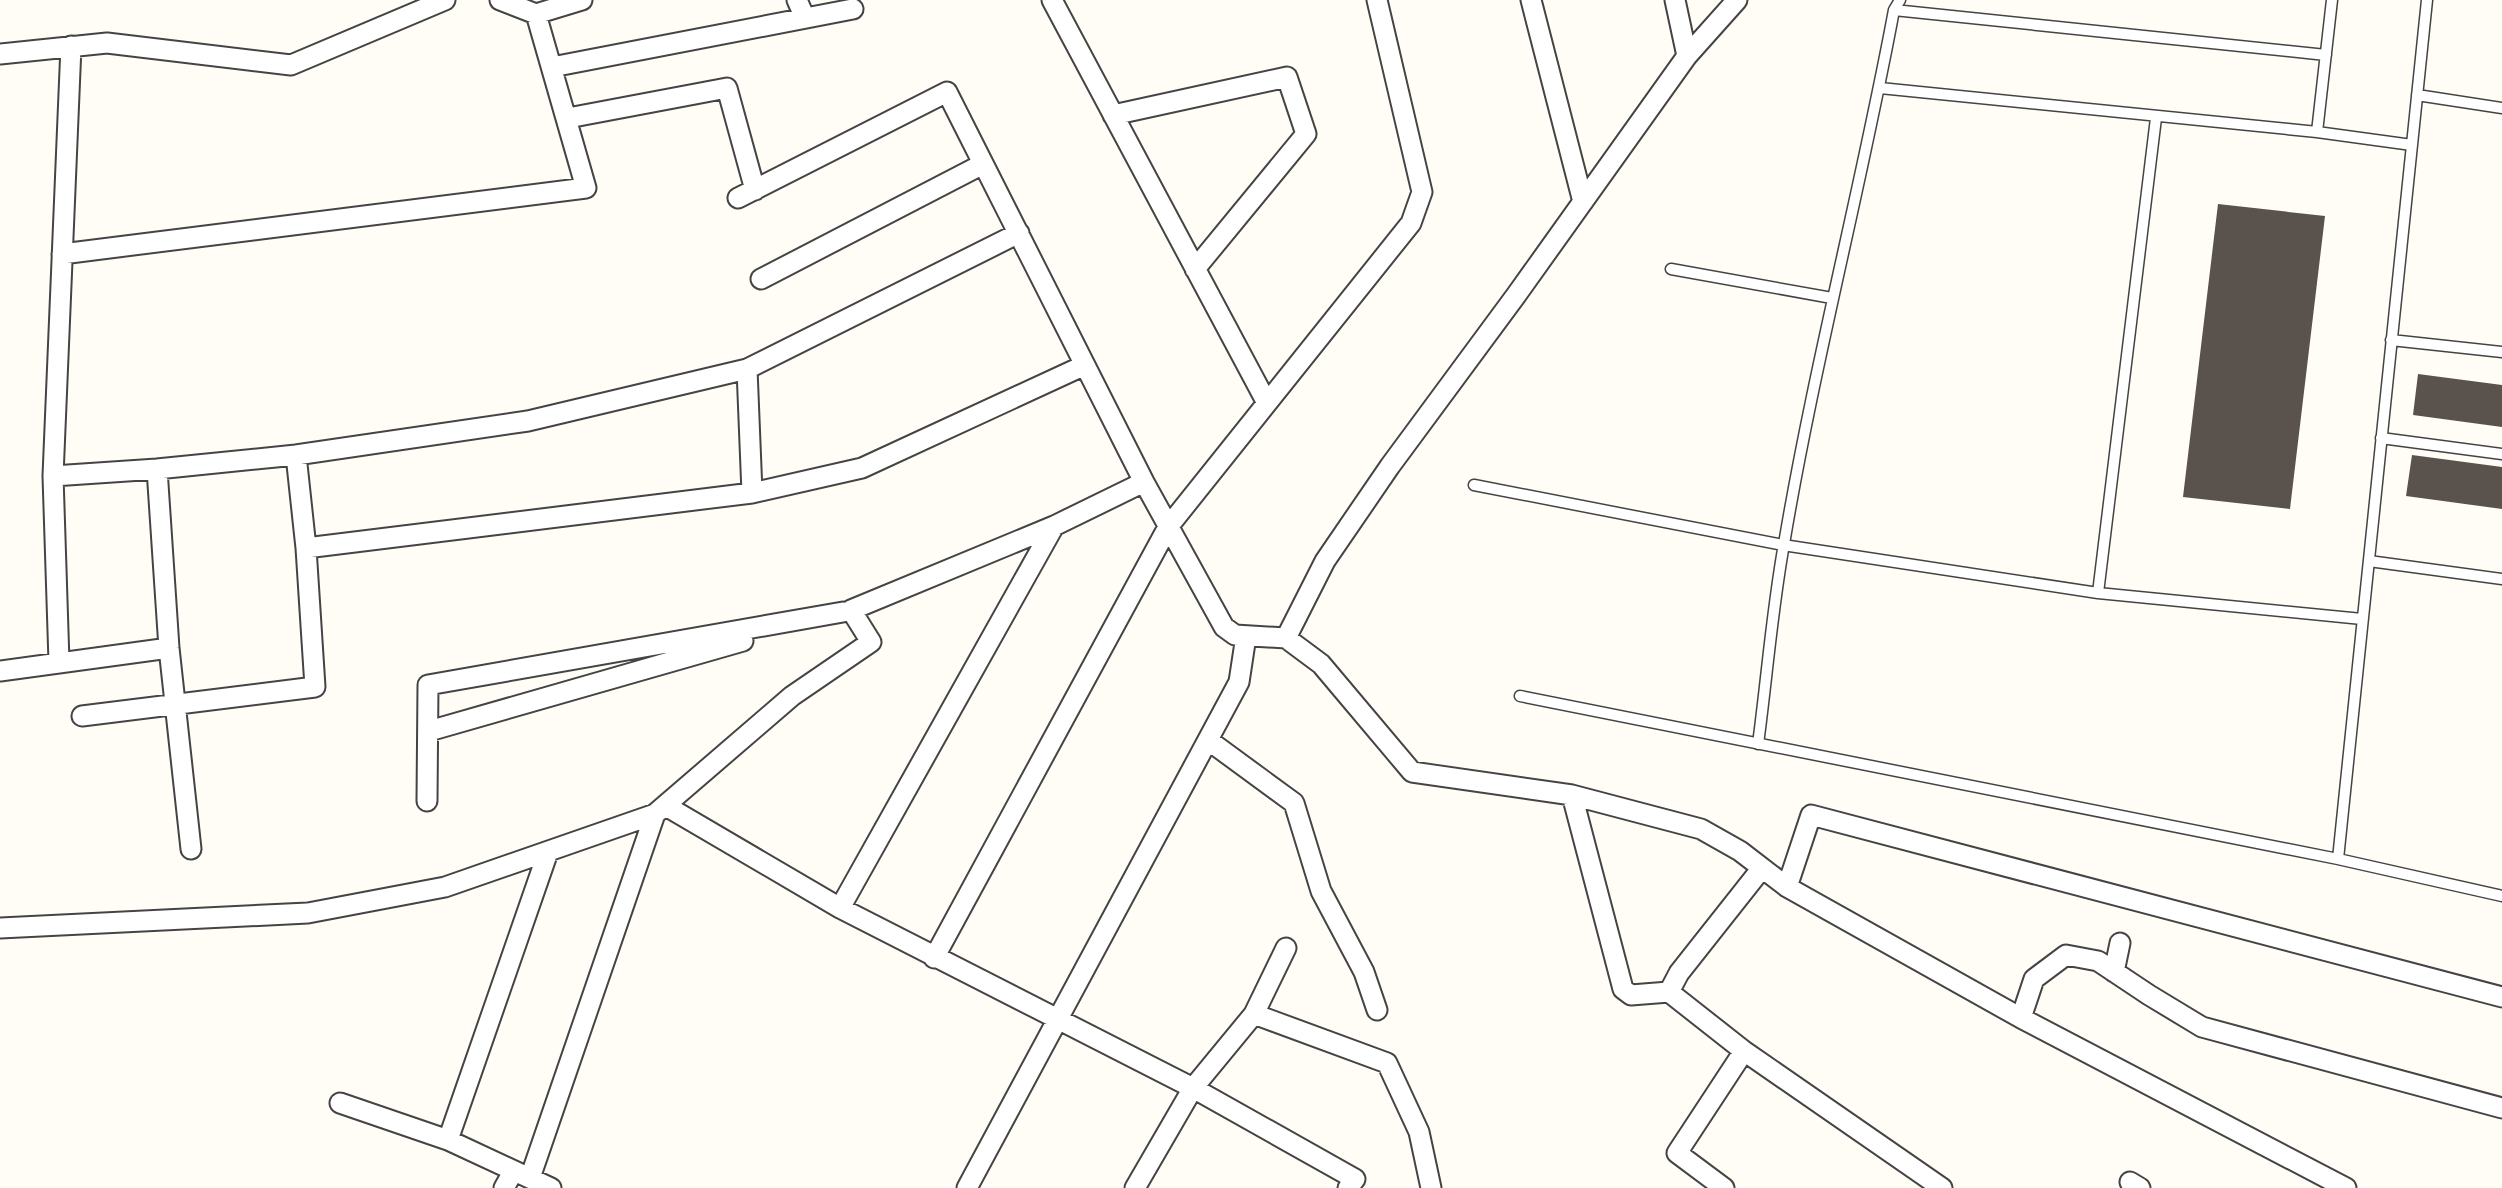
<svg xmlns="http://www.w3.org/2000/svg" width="2502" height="1188" font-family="'Libre Baskerville',serif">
  <rect width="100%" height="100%" fill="#fffdf5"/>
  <path fill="#5a524d" d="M2218,204L2325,216L2290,509L2183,497Z
    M2418,374L2502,385V427L2413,415Z
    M2412,455L2502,467V509L2406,496Z"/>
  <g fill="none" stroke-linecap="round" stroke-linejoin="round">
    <g stroke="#444" stroke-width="13">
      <path id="lane" d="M1894,10L2326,55
        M1880,88L2317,132L2412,145
        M2417,95L2502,108
        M2317,132L2332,0
        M1671,269L1832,298
        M2391,340L2502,352
        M2381,438L2502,454
        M1474,485L1783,545L2098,593L2362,619
        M2369,561L2502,579
        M2098,593L2156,118
        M1520,696L2338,859L2427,0
        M1758,744C1767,677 1772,610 1784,544C1814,365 1861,188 1894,10L1900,0
        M2338,859L2502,896"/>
    </g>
    <g stroke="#444" stroke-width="23">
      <path id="street" d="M500,0L536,14
        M797,0L805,18
        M1052,0L1267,403
        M1531,0L1583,202
        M1675,0L1687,56
        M0,54L107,43L291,65L445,0
        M552,67L853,9
        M1113,115L1287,77L1306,134L1195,269
        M568,118L727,88L755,190
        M738,198L947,92L1144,482L1224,627L1235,635L1286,638L1321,664L1412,772L1572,795L1701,829L1740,851L1787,887L2021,1018L2346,1188
        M62,254L586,188L536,14L582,0
        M761,279L983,164
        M157,469L169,648L191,849
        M53,476L157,469L296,455L528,421L747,369
        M752,493L747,369L1019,233
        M306,548L752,493L862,468L1085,365
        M1286,638L1325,561L1390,466L1517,294L1687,56L1737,0
        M59,662L53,476L71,46
        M0,671L169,648
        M82,716L315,687L306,548L296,455
        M429,731L743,641
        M1208,740L1294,803L1321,891L1364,972L1377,1010
        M1572,795L1623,989L1631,995L1669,992L1744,1051L1942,1188
        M427,801L428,685L843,612
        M666,806L840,908L1193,1088L1355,1179L1348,1188
        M1787,887L1811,815L2502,997
        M840,908L1054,526
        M0,928L308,913L445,887L655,814L792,696L871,642L851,610L1054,526L1144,482
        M934,958L1168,527L1411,223L1422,192L1377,0
        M2114,972L2120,943
        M1669,992L1679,973L1762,868
        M1254,1014L1387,1063L1419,1132L1431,1188
        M2021,1018L2034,979L2066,955L2098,961L2149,995L2202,1027L2502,1108
        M340,1103L448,1140L551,1188
        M448,1140L548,852
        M530,1178L655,814
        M2130,1182L2140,1188
        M504,1188L513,1172
        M967,1188L1239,682L1246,636
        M1135,1188L1193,1088L1254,1014L1286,948
        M1724,1188L1677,1153L1744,1051"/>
    </g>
    <use href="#lane" stroke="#fff" stroke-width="10"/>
    <use href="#street" stroke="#fff" stroke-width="19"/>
  </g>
</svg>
